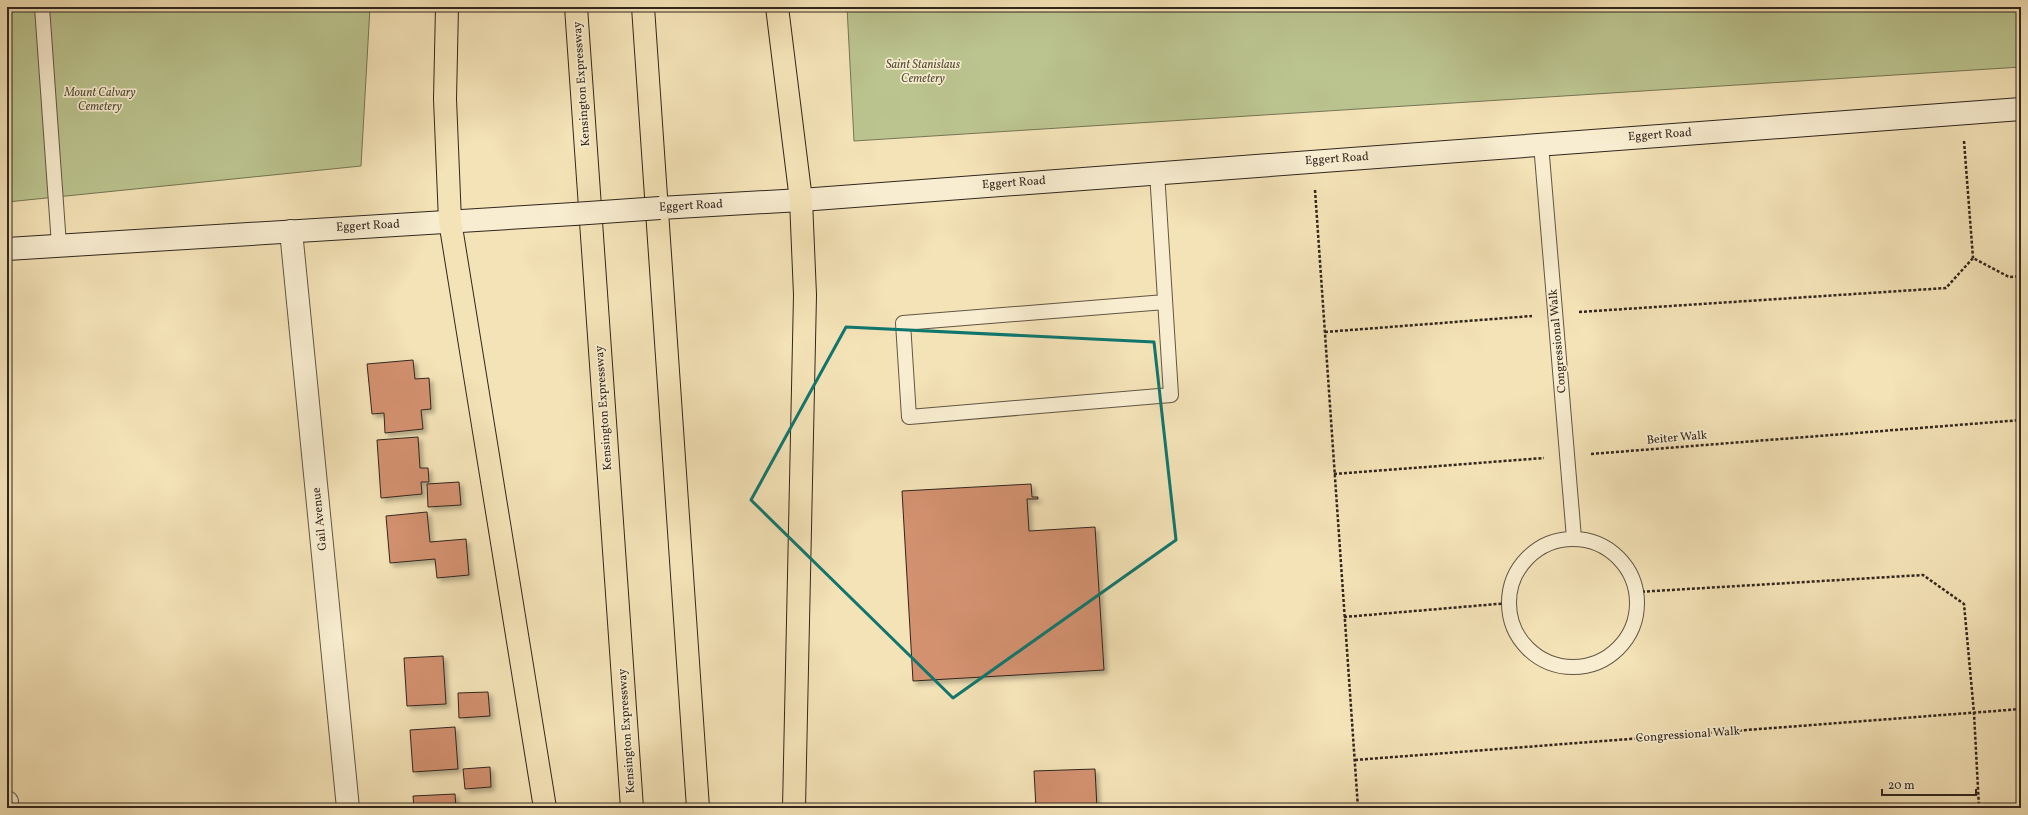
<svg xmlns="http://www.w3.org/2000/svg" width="2028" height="815" font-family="Vollkorn,serif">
  <defs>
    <filter id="shadow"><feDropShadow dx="3.5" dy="3.5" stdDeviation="2" flood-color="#0004"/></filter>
  </defs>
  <rect width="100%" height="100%" fill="#f4e3b7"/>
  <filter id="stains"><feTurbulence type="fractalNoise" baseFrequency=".005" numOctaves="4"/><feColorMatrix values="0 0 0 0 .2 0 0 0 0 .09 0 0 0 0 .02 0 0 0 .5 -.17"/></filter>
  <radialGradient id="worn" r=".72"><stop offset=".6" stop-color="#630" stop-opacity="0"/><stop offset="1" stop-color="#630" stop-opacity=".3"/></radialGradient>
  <path fill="#bbc48f" stroke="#767556" d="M7,7H370L361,166L7,202Z
    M847,7H2021V67L854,141Z"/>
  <path fill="#d39170" stroke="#31261e" filter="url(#shadow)" d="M413,360L415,379L429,378L431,409L421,410L423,429L385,433L384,413L372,414L367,364Z
    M418,437L420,468H428L429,482H421L422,494L381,498L377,440Z
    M459,482L461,505L428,507L427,484Z
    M1031,484L1032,497H1038V499H1027L1029,531L1095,527L1104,670L913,681L902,491Z
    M427,512L430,542L466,539L469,575L437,578L435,559L390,563L386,516Z
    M443,656L446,704L407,706L404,658Z
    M488,692L490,716L459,718L458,693Z
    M455,727L458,769L413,772L410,730Z
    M490,767L491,787L465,789L463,769Z
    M1095,769L1097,808H1036L1034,771Z
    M455,794L456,808H414L413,796Z"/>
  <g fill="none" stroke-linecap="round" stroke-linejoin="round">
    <g stroke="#625544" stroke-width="16">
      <path id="lane" d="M42,7L59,245
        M1541,144L1574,538
        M1157,172L1171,395L909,417L903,323L1165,302
        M1509 603a64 64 0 1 1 128 0a64 64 0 1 1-128 0Z"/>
    </g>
    <g stroke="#625544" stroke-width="24">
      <path id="street" d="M291,231L348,808
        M7,802V808"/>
    </g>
    <g stroke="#31261e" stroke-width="24">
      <path id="secondary" d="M660,208L801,200L2021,109
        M7,249L574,214"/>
    </g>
    <g stroke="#31261e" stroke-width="24">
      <path id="highway" d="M447,7L445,99L450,221L545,808
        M576,7L632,808
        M643,7L698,808
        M777,7L801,200L805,295L794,808"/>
    </g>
    <path stroke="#31261e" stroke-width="2.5" stroke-dasharray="3 2" stroke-linecap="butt" d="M1964,141L1973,258
      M1315,190L1358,808
      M1579,312L1946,288L1973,258L2009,277L2021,276
      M1325,332L1532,316
      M1591,454L2021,420
      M1334,474L1544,458
      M1637,592L1923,575L1964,604L1974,713L1979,808
      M1344,617L1509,603
      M1355,760L2021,709"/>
    <use href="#lane" stroke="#f8edd0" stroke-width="14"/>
    <use href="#street" stroke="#f8edd0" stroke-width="22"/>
    <use href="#secondary" stroke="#f8edd0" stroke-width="22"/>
    <use href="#highway" stroke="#f4e3b7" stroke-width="22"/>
    <g stroke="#31261e" stroke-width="24" stroke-linecap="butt">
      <path id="secondary-bridge" d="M574,214L660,208"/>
    </g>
    <use href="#secondary-bridge" stroke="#f8edd0" stroke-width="22"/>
  </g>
  <path fill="none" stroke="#0f766e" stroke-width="3" stroke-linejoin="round" d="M846,327L1154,342L1176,540L953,698L751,500Z"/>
  <g text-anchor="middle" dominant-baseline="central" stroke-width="3.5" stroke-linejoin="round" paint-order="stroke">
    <g font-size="12" font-style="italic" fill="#544e3a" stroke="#f8edd0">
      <text x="923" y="65">Saint Stanislaus<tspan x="923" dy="14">Cemetery</tspan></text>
      <text x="100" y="93">Mount Calvary<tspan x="100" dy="14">Cemetery</tspan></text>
    </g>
    <g font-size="12" fill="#31261e" stroke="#f8edd0">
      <text transform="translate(582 84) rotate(-94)">Kensington Expressway</text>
      <text transform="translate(1660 135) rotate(-4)">Eggert Road</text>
      <text transform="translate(1337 159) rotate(-4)">Eggert Road</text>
      <text transform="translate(1014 183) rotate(-4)">Eggert Road</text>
      <text transform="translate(691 206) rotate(-3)">Eggert Road</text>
      <text transform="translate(368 226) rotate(-3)">Eggert Road</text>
      <text transform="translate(1558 341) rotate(-95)">Congressional Walk</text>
      <text transform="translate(604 408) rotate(-94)">Kensington Expressway</text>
      <text transform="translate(1677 438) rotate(-5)">Beiter Walk</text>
      <text transform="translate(320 519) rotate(-96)">Gail Avenue</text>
      <text transform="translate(627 731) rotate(-94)">Kensington Expressway</text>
      <text transform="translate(1688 735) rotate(-4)">Congressional Walk</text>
    </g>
  </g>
  <rect width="2028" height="815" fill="none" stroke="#f4e3b7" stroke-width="24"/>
  <rect x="8" y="8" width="2012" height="799" fill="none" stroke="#31261e" stroke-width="2"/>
  <rect x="12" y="12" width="2004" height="791" fill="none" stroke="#31261e"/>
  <path d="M1882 789v6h94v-6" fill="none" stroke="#31261e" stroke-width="2"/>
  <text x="1888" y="789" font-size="12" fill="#31261e" stroke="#f8edd0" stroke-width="3" paint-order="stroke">20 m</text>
  <rect width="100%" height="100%" filter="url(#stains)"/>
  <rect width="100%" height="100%" fill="url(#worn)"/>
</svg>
